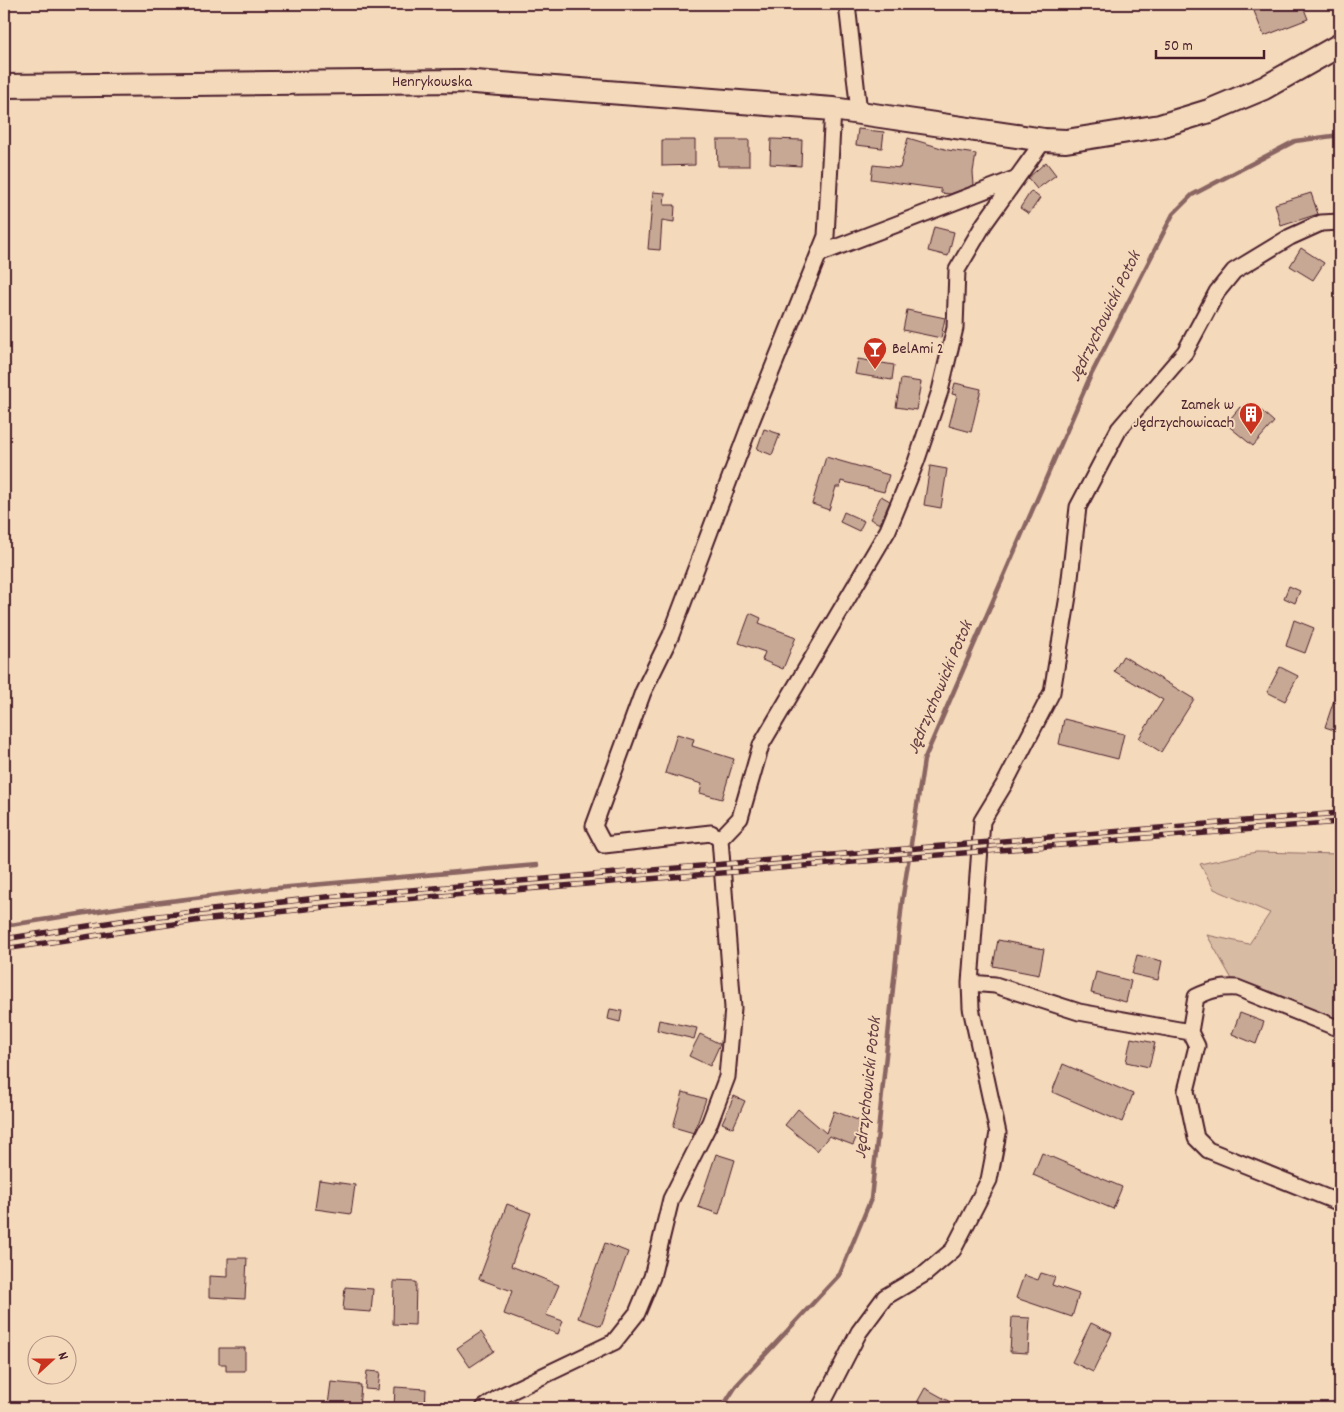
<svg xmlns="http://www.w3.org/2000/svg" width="1344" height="1412" font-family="Dekko,sans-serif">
  <rect width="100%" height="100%" fill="#f4d9bb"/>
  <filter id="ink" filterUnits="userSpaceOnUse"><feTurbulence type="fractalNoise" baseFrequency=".02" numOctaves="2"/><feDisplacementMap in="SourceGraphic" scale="10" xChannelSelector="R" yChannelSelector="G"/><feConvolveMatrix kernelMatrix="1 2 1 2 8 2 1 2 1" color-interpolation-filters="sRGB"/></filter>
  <g filter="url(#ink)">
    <path fill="#d8bba3" stroke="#916d67" d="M1256,852L1340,854V1022L1237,988L1207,935L1249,944L1270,913L1214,889L1200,864Z"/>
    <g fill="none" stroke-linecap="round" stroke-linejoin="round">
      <path stroke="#8a6562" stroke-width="4.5" d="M4,926L130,906L267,889L537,865
        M722,1408L736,1386L840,1274L871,1199L902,902L924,760L1090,377L1173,214L1192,195L1295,141L1340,135"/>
    </g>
    <path fill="#c7a895" stroke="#4a1f2b" d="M1272,4H1302L1308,19L1264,36L1254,11Z
      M858,129L884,132L882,148L856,145Z
      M908,138L948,150L976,154L973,172L974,185L950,194L941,193V189L871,179L873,165L900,168Z
      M771,139L802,140L801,166L770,164Z
      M662,140H695V165L662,166Z
      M717,140H749V166H718Z
      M1046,162L1056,175L1037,189L1028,178Z
      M1031,191L1040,198L1029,214L1020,208Z
      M653,192L665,193L664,205H675L674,222L662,220L660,250L648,249Z
      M1311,193L1318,214L1281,226L1275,204Z
      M934,227L954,232L948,256L928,251Z
      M1301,248L1324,263L1313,280L1290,266Z
      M907,310L945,318L941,338L903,330Z
      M858,359L894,365L892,380L855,374Z
      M901,379L921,382L916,410L896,407Z
      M955,383L981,389L971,432L949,426L957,395L952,394Z
      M1255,405L1274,422L1253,446L1226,424L1240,407L1248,412Z
      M764,429L780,434L772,455L757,449Z
      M826,457L889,475L884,492L841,481L840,487H836L829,510L812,504Z
      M930,466L947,469L941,508L924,505Z
      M881,496L890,501L880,524L870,519Z
      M844,512L864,521L859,531L840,522Z
      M1289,586L1300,591L1295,603L1284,598Z
      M750,613L761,618L759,623L796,637L783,669L762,660L765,652L739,643Z
      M1294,620L1314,628L1305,653L1286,646Z
      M1123,656L1194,699L1161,752L1139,738L1163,700L1114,671Z
      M1280,667L1298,676L1285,701L1267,692Z
      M1338,688H1340V732L1325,727Z
      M1064,719L1124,734L1118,759L1059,744Z
      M677,734L694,739L692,746L734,759L722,799L700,793L702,784L665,773Z
      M998,940L1044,949L1039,975L993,966Z
      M1137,955L1162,961L1158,980L1132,974Z
      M1096,972L1131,981L1126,1002L1091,993Z
      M610,1009L622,1011L620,1022L608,1019Z
      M1240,1013L1264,1022L1256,1044L1232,1034Z
      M659,1020L697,1028L694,1039L657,1030Z
      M700,1034L720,1044L710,1066L689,1056Z
      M1131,1038L1155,1043L1149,1067L1126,1062Z
      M1063,1064L1133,1094L1122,1122L1052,1092Z
      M683,1092L706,1099L694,1133L673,1127Z
      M734,1096L745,1101L733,1128L722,1123Z
      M798,1109L826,1133L834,1111L863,1122L853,1145L829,1136L817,1151L785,1125Z
      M1042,1153L1122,1187L1113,1209L1033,1175Z
      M716,1154L735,1160L719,1214L698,1207Z
      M319,1180L355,1185L351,1214L315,1209Z
      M507,1204L531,1213L511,1266L559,1285L546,1315L563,1321L558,1334L504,1314L512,1291L479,1279Z
      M605,1243L628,1252L601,1326L578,1318Z
      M228,1258H247L245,1299L209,1297V1276L228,1277Z
      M1041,1273L1055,1277L1052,1285L1079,1294L1072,1317L1016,1298L1024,1275L1038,1280Z
      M394,1281L416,1282L415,1325L393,1324Z
      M345,1287L373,1289L371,1312L343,1310Z
      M1012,1317L1030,1318L1028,1353L1010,1352Z
      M1091,1323L1112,1333L1093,1372L1072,1362Z
      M481,1332L494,1351L470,1367L457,1348Z
      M219,1348H245V1371H226V1364H219Z
      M367,1371L380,1372L378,1390L365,1389Z
      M331,1382L361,1385L359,1408L328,1405Z
      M395,1387L426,1389L425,1408H394Z
      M925,1388L961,1408H914Z"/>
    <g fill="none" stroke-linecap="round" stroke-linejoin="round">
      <g stroke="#4a1f2b" stroke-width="19">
        <path id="street" d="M847,4L859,112
          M819,254L1017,178
          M720,839L711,833L604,845L594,826L643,692L671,635L751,422L826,236L833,109
          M970,983L995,985L1079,1012L1190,1032
          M1340,1029L1237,988C1221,987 1210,990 1196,997L1190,1032L1197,1046L1186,1091L1196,1138L1208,1150L1340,1203
          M484,1408L501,1396L614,1342L637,1313L652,1277L671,1199L710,1122L727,1077L733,1008L720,839L740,818L761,745L888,530L916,462L940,391L955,328L957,270L984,224L1044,140
          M820,1408L859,1332L885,1297L926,1273L953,1250L989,1180L998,1133L971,1008L970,983L982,821L1005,783L1052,692L1068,596L1078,507L1119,429L1185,352L1217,292L1234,271L1290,237L1321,223L1340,222"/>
      </g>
      <g stroke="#4a1f2b" stroke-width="26">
        <path id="secondary" d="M4,86L461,81L833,109L1044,140L1066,141L1160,126L1209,111L1264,88L1340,45"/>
      </g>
      <use href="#street" stroke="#f4d9bb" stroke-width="15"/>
      <use href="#secondary" stroke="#f4d9bb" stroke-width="22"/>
      <g stroke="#4a1f2b" stroke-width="5.5">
        <path id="rail" d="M4,939L133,919L326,897L1340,813
          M4,949L201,920L392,900L1340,822"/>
      </g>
      <use href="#rail" stroke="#f4d9bb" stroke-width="4" stroke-dasharray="11" stroke-linecap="butt"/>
    </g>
  </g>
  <defs>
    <g id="bar-pin" transform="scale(1.25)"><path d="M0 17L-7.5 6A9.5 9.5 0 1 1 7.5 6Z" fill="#c8321e" stroke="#f4d9bb"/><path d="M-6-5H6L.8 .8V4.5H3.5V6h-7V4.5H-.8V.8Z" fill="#fff"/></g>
    <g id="building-pin" transform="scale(1.25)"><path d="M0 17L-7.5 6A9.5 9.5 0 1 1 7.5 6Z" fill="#c8321e" stroke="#f4d9bb"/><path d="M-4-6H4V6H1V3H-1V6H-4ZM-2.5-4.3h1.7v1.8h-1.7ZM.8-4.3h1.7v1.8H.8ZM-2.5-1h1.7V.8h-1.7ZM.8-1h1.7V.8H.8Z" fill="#fff"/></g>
  </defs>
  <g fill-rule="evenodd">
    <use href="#bar-pin" x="875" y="349"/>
    <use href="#building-pin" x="1251" y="414"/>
  </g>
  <g text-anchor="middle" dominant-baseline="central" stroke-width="4" stroke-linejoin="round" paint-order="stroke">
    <g font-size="16" fill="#4a1f2b" stroke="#f4d9bb">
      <text x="432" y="82">Henrykowska</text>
    </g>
    <g font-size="16" fill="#4a1f2b" stroke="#f4d9bb" text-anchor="start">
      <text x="892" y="349">BelAmi 2</text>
      <text x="1234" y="405" text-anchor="end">Zamek w<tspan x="1234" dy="18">Jędrzychowicach</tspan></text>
    </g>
    <g font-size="18" font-style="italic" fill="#653c42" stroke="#f4d9bb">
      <text transform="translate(1106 317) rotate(-64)">Jędrzychowicki Potok</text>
      <text transform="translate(941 688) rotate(-67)">Jędrzychowicki Potok</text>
      <text transform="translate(869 1088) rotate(-84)">Jędrzychowicki Potok</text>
    </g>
  </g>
  <rect width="1344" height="1412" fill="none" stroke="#f4d9bb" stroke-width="20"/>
  <rect x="10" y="10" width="1324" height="1392" fill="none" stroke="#4a1f2b" stroke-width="2" filter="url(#ink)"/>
  <g transform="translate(52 1360) rotate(69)"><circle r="24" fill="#f4d9bb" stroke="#b08f81"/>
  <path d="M0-4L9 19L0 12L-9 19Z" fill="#c8321e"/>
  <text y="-8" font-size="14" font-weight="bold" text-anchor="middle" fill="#4a1f2b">N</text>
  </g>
  <path d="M1156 50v8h108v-8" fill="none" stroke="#4a1f2b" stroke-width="2.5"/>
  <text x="1164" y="50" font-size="15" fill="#4a1f2b" stroke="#f4d9bb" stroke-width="4" paint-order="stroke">50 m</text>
</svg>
